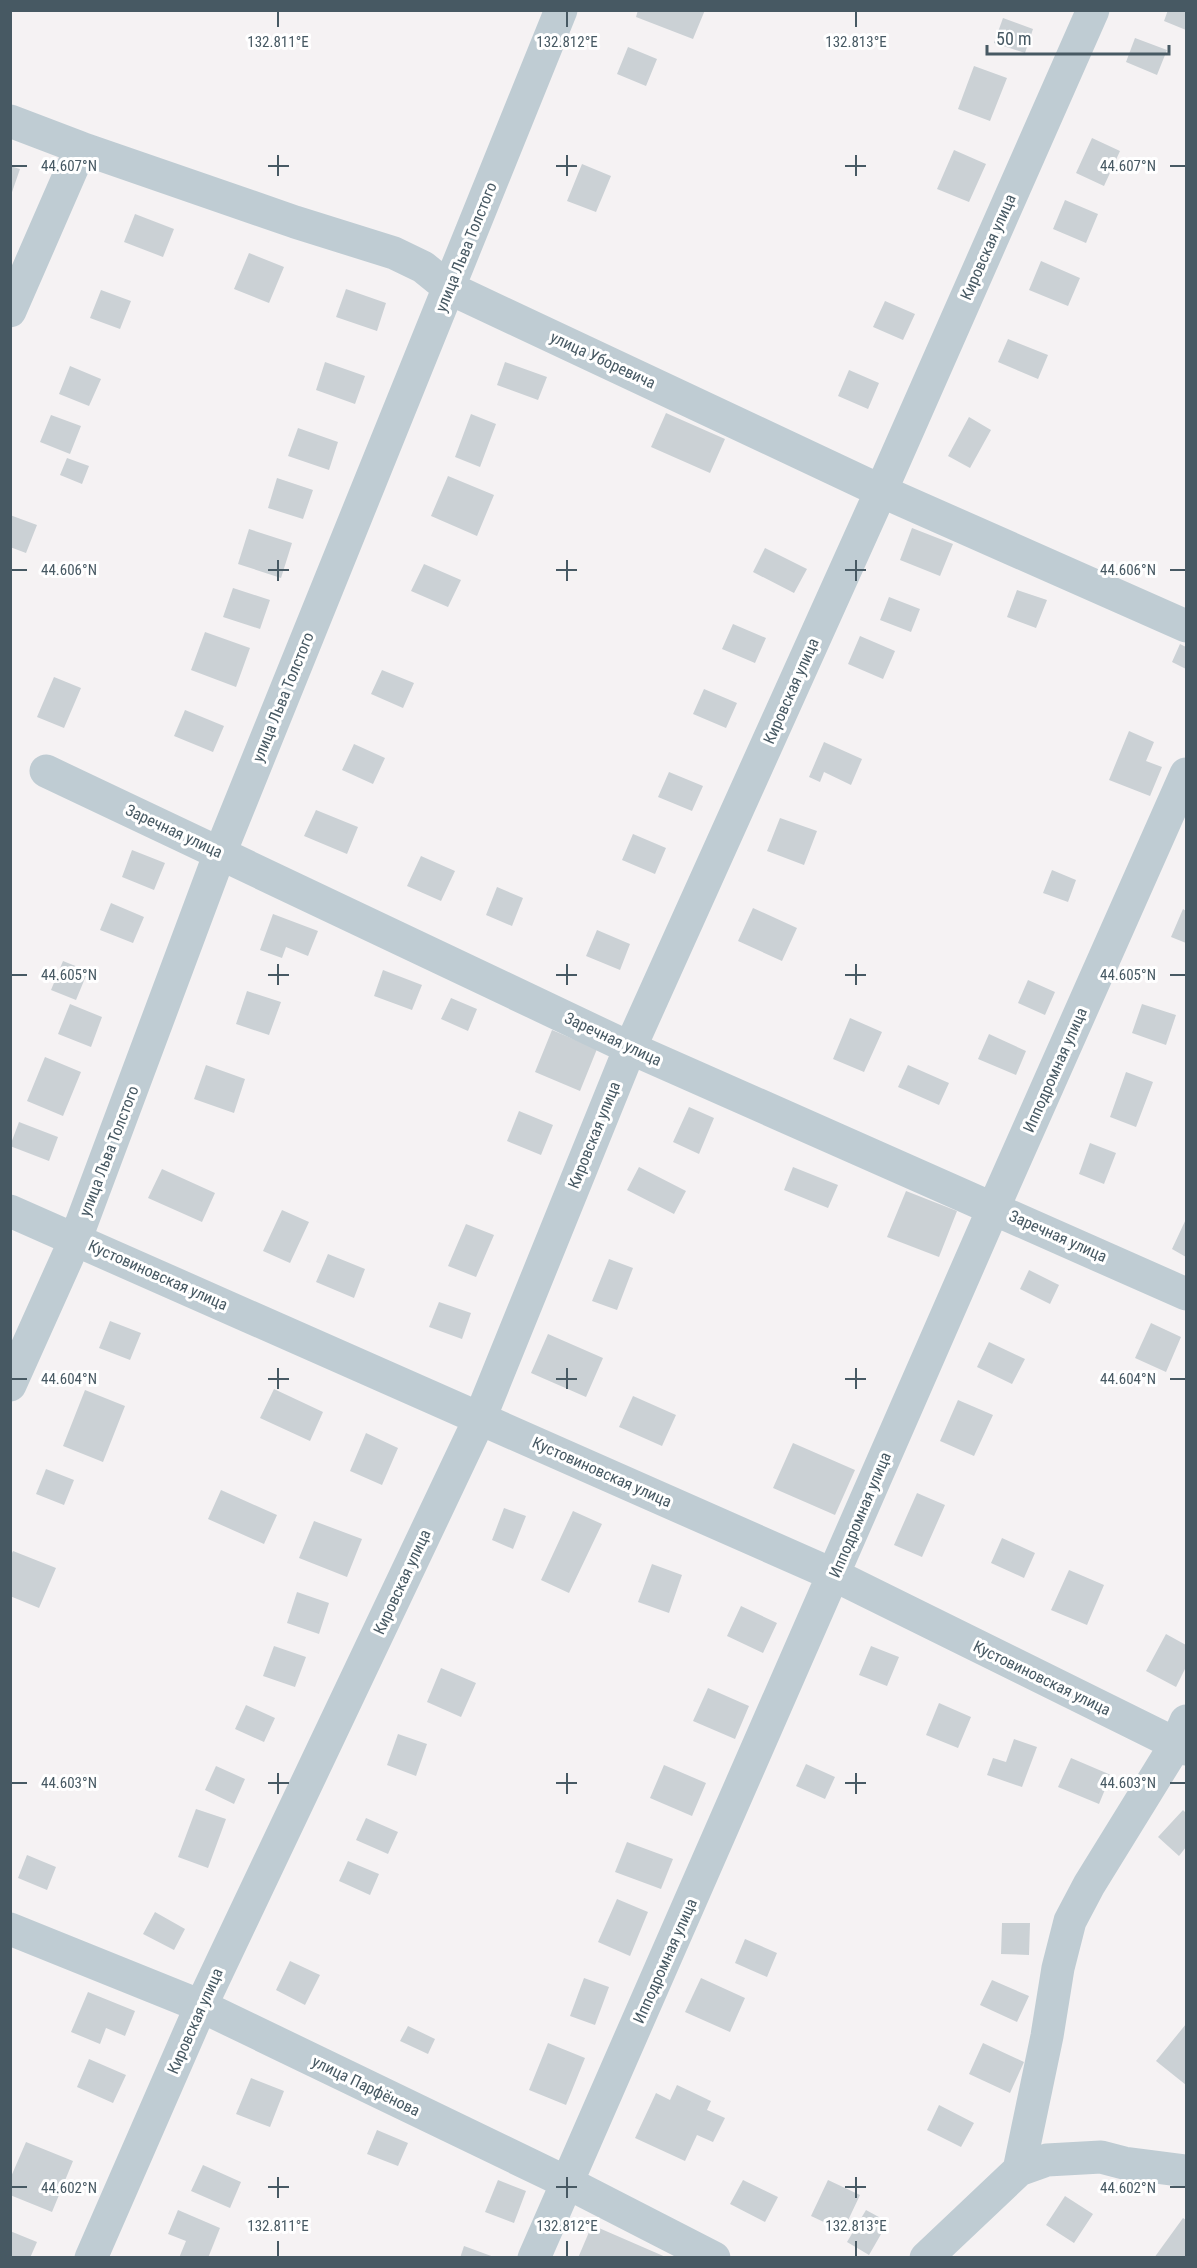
<svg xmlns="http://www.w3.org/2000/svg" width="1197" height="2268" font-family="'Roboto Condensed',sans-serif">
  <rect width="100%" height="100%" fill="#f5f2f3"/>
  <path fill="#cbd1d5" d="M638,10H705L693,39L636,17Z
    M1168,10H1186V30L1164,21Z
    M1003,18L1033,29L1025,53L994,43Z
    M1135,38L1167,50L1157,75L1126,62Z
    M628,47L657,59L646,86L617,74Z
    M974,66L1007,78L990,121L958,109Z
    M1092,138L1120,151L1104,186L1076,173Z
    M954,150L986,164L969,202L937,189Z
    M582,164L611,176L596,212L567,201Z
    M10,166L20,169L11,195H10Z
    M1065,200L1098,214L1086,243L1053,229Z
    M135,214L174,229L163,257L124,242Z
    M249,253L284,267L269,303L234,289Z
    M1041,261L1080,278L1068,306L1029,290Z
    M346,289L386,303L377,331L336,317Z
    M101,290L131,301L120,329L90,318Z
    M885,301L915,314L903,340L873,327Z
    M1008,339L1048,355L1038,379L998,362Z
    M325,362L365,376L355,404L316,390Z
    M505,362L547,377L538,400L497,385Z
    M70,366L101,379L89,406L59,394Z
    M849,370L879,383L868,409L838,396Z
    M666,413L725,439L710,473L651,447Z
    M471,414L496,424L480,467L455,457Z
    M51,415L81,426L70,454L40,442Z
    M969,417L991,430L970,468L948,456Z
    M298,428L338,442L329,470L288,456Z
    M67,458L89,466L82,484L60,475Z
    M448,476L494,495L477,536L431,516Z
    M277,478L313,490L303,519L268,508Z
    M10,515L37,525L26,553L10,547Z
    M912,528L953,544L940,576L900,560Z
    M249,529L292,543L281,578L238,564Z
    M765,548L807,569L794,593L753,572Z
    M424,564L461,580L448,607L411,591Z
    M233,588L270,600L260,629L223,617Z
    M1017,590L1047,600L1036,628L1007,617Z
    M889,597L920,609L911,632L880,620Z
    M733,624L766,638L755,663L722,649Z
    M205,632L250,648L236,687L191,670Z
    M860,636L895,651L883,679L848,664Z
    M1180,644L1186,647V669L1172,662Z
    M382,670L414,683L403,708L371,694Z
    M54,677L81,688L64,728L37,717Z
    M704,689L737,703L726,728L693,714Z
    M185,710L224,726L213,752L174,736Z
    M1129,731L1154,742L1146,761L1162,767L1150,796L1109,780Z
    M824,742L862,759L851,785L824,772L820,782L809,777Z
    M354,744L385,758L373,784L342,770Z
    M669,772L703,786L692,811L658,797Z
    M316,810L358,827L347,854L304,836Z
    M780,818L817,831L804,865L767,851Z
    M633,834L666,848L655,874L622,860Z
    M132,850L165,863L154,890L122,877Z
    M421,856L455,871L441,901L407,886Z
    M1052,870L1076,880L1068,902L1043,893Z
    M497,887L523,898L512,926L486,915Z
    M111,903L144,917L133,943L100,930Z
    M753,908L797,928L782,961L738,941Z
    M1183,909L1186,911V943L1171,937Z
    M273,914L318,931L308,956L286,947L282,958L260,950Z
    M597,930L630,944L620,970L586,956Z
    M63,961L88,971L76,1000L51,990Z
    M383,970L422,985L412,1010L374,996Z
    M1028,980L1055,992L1045,1015L1018,1003Z
    M247,991L281,1002L269,1035L236,1024Z
    M451,998L477,1009L468,1031L441,1019Z
    M70,1004L102,1017L91,1047L58,1034Z
    M1142,1004L1176,1015L1166,1045L1132,1033Z
    M850,1018L882,1032L864,1072L833,1059Z
    M552,1030L597,1049L580,1091L535,1072Z
    M989,1034L1026,1051L1016,1075L978,1059Z
    M45,1057L81,1072L63,1116L27,1101Z
    M206,1065L245,1079L234,1113L194,1099Z
    M908,1065L949,1083L939,1105L898,1087Z
    M1126,1072L1153,1082L1136,1127L1110,1117Z
    M689,1107L714,1118L699,1154L673,1142Z
    M519,1111L553,1125L541,1155L507,1141Z
    M19,1122L58,1137L49,1161L10,1146Z
    M1090,1143L1116,1153L1104,1184L1079,1174Z
    M639,1167L686,1191L674,1214L627,1190Z
    M793,1167L838,1185L828,1208L784,1190Z
    M162,1169L215,1193L202,1222L148,1198Z
    M906,1191L957,1211L939,1257L887,1237Z
    M282,1210L309,1222L290,1263L263,1251Z
    M1186,1219V1257L1172,1249Z
    M466,1224L494,1235L476,1277L448,1266Z
    M328,1254L365,1269L354,1298L316,1282Z
    M609,1259L633,1268L617,1310L592,1301Z
    M1029,1270L1059,1285L1050,1304L1020,1289Z
    M439,1302L471,1313L462,1339L429,1327Z
    M110,1321L141,1333L130,1360L99,1348Z
    M1151,1323L1181,1337L1166,1372L1135,1358Z
    M548,1334L603,1358L586,1397L531,1373Z
    M989,1342L1025,1359L1012,1384L977,1367Z
    M274,1389L323,1412L310,1441L260,1418Z
    M85,1390L125,1406L103,1462L63,1446Z
    M633,1396L676,1415L662,1446L619,1427Z
    M958,1400L993,1415L974,1456L940,1441Z
    M366,1433L398,1448L382,1485L350,1471Z
    M793,1443L855,1470L835,1515L773,1488Z
    M46,1469L74,1480L64,1505L36,1494Z
    M221,1490L277,1515L264,1544L208,1519Z
    M917,1493L945,1505L922,1557L894,1545Z
    M504,1508L526,1516L513,1549L492,1540Z
    M573,1511L602,1524L569,1593L541,1580Z
    M314,1521L362,1539L347,1577L299,1558Z
    M1002,1538L1035,1553L1024,1578L991,1563Z
    M13,1551L56,1568L39,1608L10,1596V1557Z
    M652,1564L682,1575L669,1613L638,1602Z
    M1069,1570L1104,1585L1087,1625L1051,1610Z
    M297,1592L329,1603L319,1634L287,1623Z
    M741,1606L777,1623L763,1653L727,1636Z
    M1166,1634L1186,1645V1667L1176,1687L1146,1671Z
    M274,1646L306,1657L295,1687L263,1676Z
    M871,1646L899,1657L887,1686L859,1675Z
    M441,1668L476,1683L461,1717L427,1702Z
    M708,1688L749,1706L735,1739L693,1721Z
    M939,1703L971,1717L958,1748L926,1735Z
    M246,1705L275,1718L264,1742L235,1729Z
    M398,1734L427,1744L416,1776L387,1765Z
    M1014,1739L1037,1747L1022,1787L987,1775L993,1758L1006,1762Z
    M1071,1758L1111,1775L1099,1804L1058,1787Z
    M806,1764L835,1777L825,1799L796,1786Z
    M664,1765L706,1783L692,1816L650,1798Z
    M216,1766L245,1779L234,1804L205,1790Z
    M196,1809L226,1819L208,1868L178,1857Z
    M1183,1810L1186,1813V1847L1179,1856L1158,1837Z
    M366,1818L398,1832L388,1854L356,1840Z
    M627,1842L673,1859L661,1889L615,1872Z
    M27,1855L56,1867L47,1890L18,1878Z
    M348,1861L379,1874L370,1895L339,1881Z
    M617,1899L648,1912L630,1956L598,1942Z
    M155,1912L185,1929L174,1950L143,1934Z
    M1002,1923H1030L1029,1955L1001,1954Z
    M745,1939L777,1953L767,1977L735,1963Z
    M290,1961L320,1975L305,2005L276,1990Z
    M584,1978L609,1987L595,2025L570,2016Z
    M701,1978L745,1998L730,2032L685,2012Z
    M992,1980L1029,1996L1017,2022L980,2005Z
    M88,1992L135,2011L125,2036L106,2028L100,2044L71,2032Z
    M1186,2024V2085L1156,2061Z
    M408,2026L435,2039L428,2054L400,2041Z
    M548,2043L585,2058L566,2105L529,2090Z
    M983,2043L1024,2062L1010,2093L969,2074Z
    M89,2059L126,2075L113,2103L77,2087Z
    M251,2078L284,2091L270,2127L236,2114Z
    M677,2085L711,2101L707,2110L725,2118L713,2142L697,2135L685,2161L635,2138L656,2093L670,2100Z
    M939,2105L974,2123L961,2147L927,2130Z
    M377,2130L408,2143L398,2166L367,2154Z
    M26,2142L73,2161L52,2212L10,2195V2179Z
    M203,2165L241,2182L230,2208L191,2191Z
    M498,2180L526,2191L514,2223L485,2212Z
    M743,2180L778,2197L765,2222L730,2204Z
    M828,2180L860,2195L843,2231L811,2216Z
    M1065,2196L1093,2214L1074,2243L1046,2225Z
    M178,2210L220,2228L208,2258H179L186,2241L168,2234Z
    M866,2210L888,2222L869,2255L847,2242Z
    M1183,2218L1186,2220V2258H1154Z
    M592,2225L668,2258H578Z
    M10,2231L37,2242L30,2258H10Z
    M464,2246L494,2257V2258H460Z"/>
  <g fill="none" stroke-linecap="round" stroke-linejoin="round">
    <path stroke="#bfccd3" stroke-width="33" d="M10,121L81,148L295,222L394,253L423,267L449,288L881,491L1186,626
      M10,311L81,148
      M46,771L630,1048L1186,1294
      M10,1211L834,1575L1186,1749
      M10,1385L76,1238L220,853L561,10
      M10,1929L201,2006L568,2183L714,2258
      M1019,2170L1047,2036L1058,1968L1070,1921L1089,1885L1176,1744L1186,1721
      M91,2258L201,2006L480,1418L630,1048L881,491L1093,10
      M534,2258L994,1207L1186,774
      M926,2258L1019,2170L1047,2160L1101,2157L1124,2163L1186,2171"/>
  </g>
  <path fill="none" stroke="#475963" stroke-width="2" d="M278,12V27M567,12V27M856,12V27M278,155V176M567,155V176M856,155V176M12,166H27M268,166H289M556,166H577M845,166H866M1170,166H1185M278,560V581M567,560V581M856,560V581M12,570H27M268,570H289M556,570H577M845,570H866M1170,570H1185M278,964V985M567,964V985M856,964V985M12,975H27M268,975H289M556,975H577M845,975H866M1170,975H1185M278,1368V1389M567,1368V1389M856,1368V1389M12,1379H27M268,1379H289M556,1379H577M845,1379H866M1170,1379H1185M278,1773V1794M567,1773V1794M856,1773V1794M12,1783H27M268,1783H289M556,1783H577M845,1783H866M1170,1783H1185M278,2177V2198M567,2177V2198M856,2177V2198M12,2187H27M268,2187H289M556,2187H577M845,2187H866M1170,2187H1185M278,2241V2256M567,2241V2256M856,2241V2256"/>
  <g text-anchor="middle" dominant-baseline="central" stroke-width="6" stroke-linejoin="round" paint-order="stroke">
    <g font-size="16" fill="#475963" stroke="#fff">
      <text transform="translate(466 247) rotate(-68)">улица Льва Толстого</text>
      <text transform="translate(988 247) rotate(-66)">Кировская улица</text>
      <text transform="translate(603 360) rotate(25)">улица Уборевича</text>
      <text transform="translate(791 691) rotate(-66)">Кировская улица</text>
      <text transform="translate(283 697) rotate(-68)">улица Льва Толстого</text>
      <text transform="translate(174 831) rotate(25)">Заречная улица</text>
      <text transform="translate(613 1039) rotate(25)">Заречная улица</text>
      <text transform="translate(1055 1070) rotate(-66)">Ипподромная улица</text>
      <text transform="translate(594 1135) rotate(-68)">Кировская улица</text>
      <text transform="translate(109 1151) rotate(-69)">улица Льва Толстого</text>
      <text transform="translate(1058 1236) rotate(24)">Заречная улица</text>
      <text transform="translate(158 1275) rotate(24)">Кустовиновская улица</text>
      <text transform="translate(602 1472) rotate(24)">Кустовиновская улица</text>
      <text transform="translate(860 1515) rotate(-67)">Ипподромная улица</text>
      <text transform="translate(402 1582) rotate(-65)">Кировская улица</text>
      <text transform="translate(1042 1678) rotate(26)">Кустовиновская улица</text>
      <text transform="translate(665 1961) rotate(-66)">Ипподромная улица</text>
      <text transform="translate(195 2021) rotate(-66)">Кировская улица</text>
      <text transform="translate(366 2086) rotate(26)">улица Парфёнова</text>
    </g>
  </g>
  <g font-size="15" text-anchor="middle" fill="#475963" stroke="#fff" stroke-width="6" stroke-linejoin="round" paint-order="stroke">
    <text x="278" y="47">132.811°E</text>
    <text x="567" y="47">132.812°E</text>
    <text x="856" y="47">132.813°E</text>
    <text x="69" y="171">44.607°N</text>
    <text x="1128" y="171">44.607°N</text>
    <text x="69" y="575">44.606°N</text>
    <text x="1128" y="575">44.606°N</text>
    <text x="69" y="980">44.605°N</text>
    <text x="1128" y="980">44.605°N</text>
    <text x="69" y="1384">44.604°N</text>
    <text x="1128" y="1384">44.604°N</text>
    <text x="69" y="1788">44.603°N</text>
    <text x="1128" y="1788">44.603°N</text>
    <text x="69" y="2193">44.602°N</text>
    <text x="1128" y="2193">44.602°N</text>
    <text x="278" y="2231">132.811°E</text>
    <text x="567" y="2231">132.812°E</text>
    <text x="856" y="2231">132.813°E</text>
  </g>
  <rect width="1197" height="2268" fill="none" stroke="#475963" stroke-width="24"/>
  <path d="M987 45v9h182v-9" fill="none" stroke="#475963" stroke-width="3"/>
  <text x="996" y="45" font-size="18" fill="#475963" stroke="#ffffff" stroke-width="4.5" paint-order="stroke">50 m</text>
</svg>
